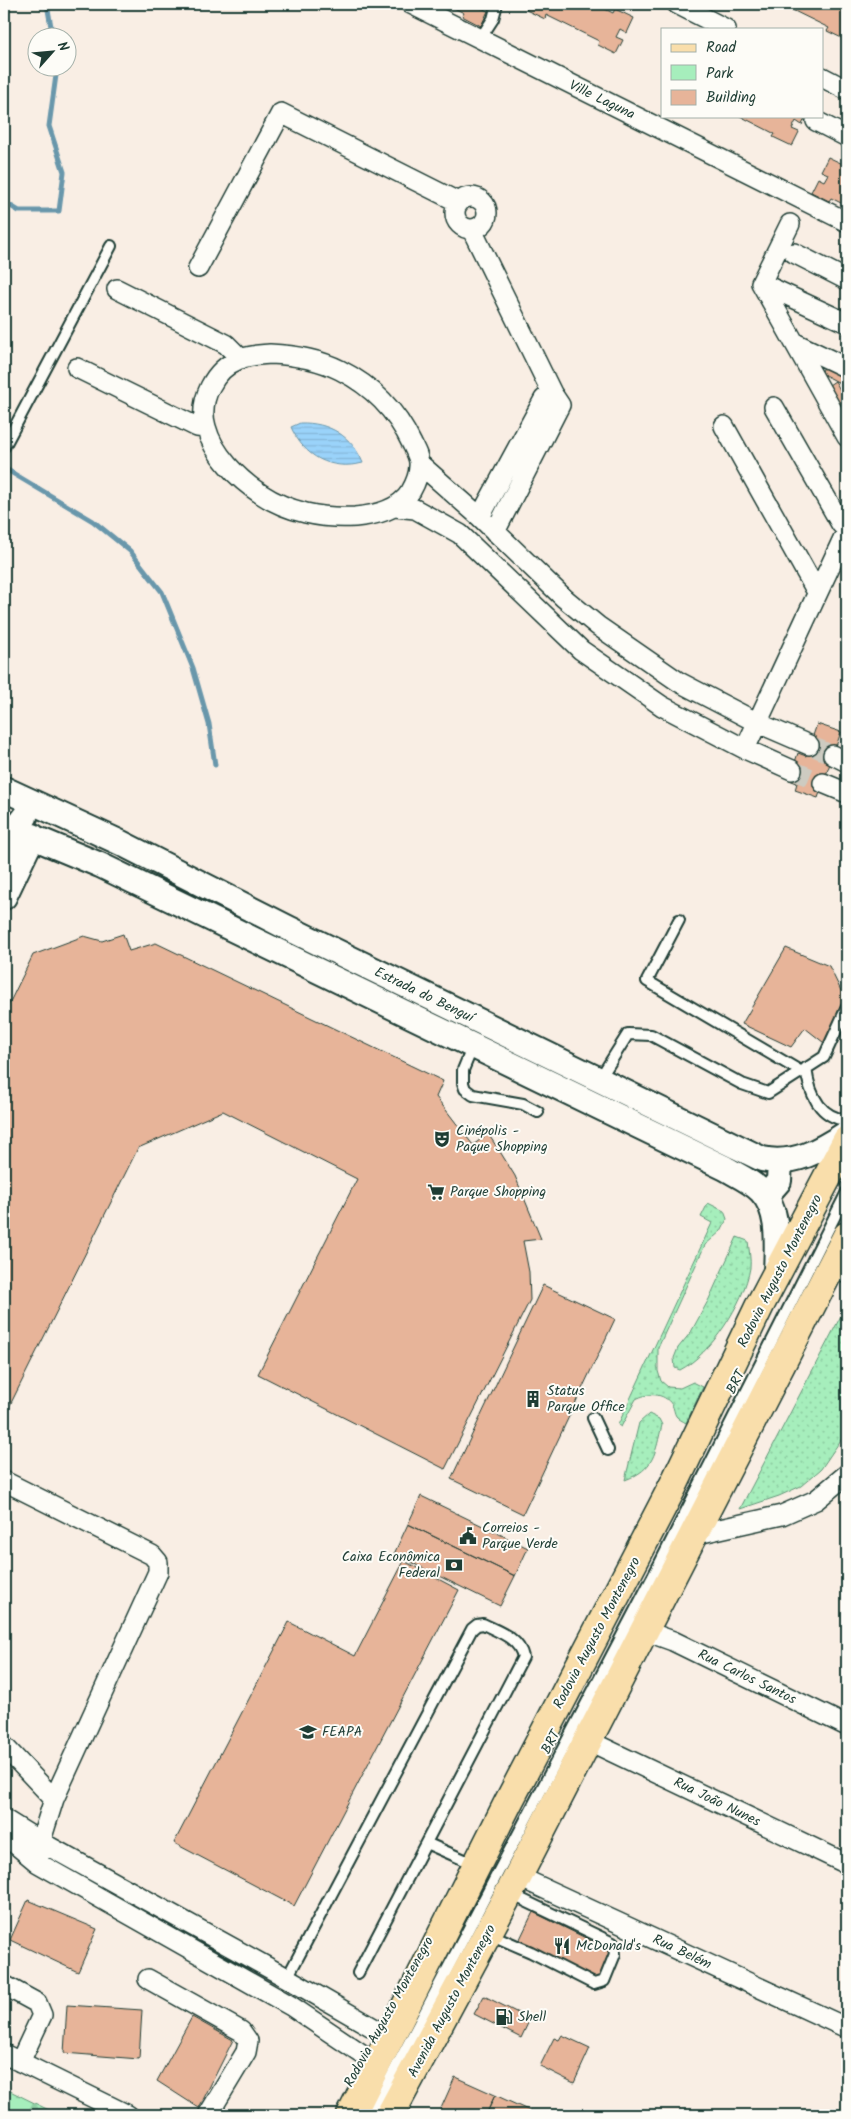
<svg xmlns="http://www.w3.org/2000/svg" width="851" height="2119" font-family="Kalam,sans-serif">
  <defs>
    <pattern id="green-dots" width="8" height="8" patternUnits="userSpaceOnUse" patternTransform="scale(1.25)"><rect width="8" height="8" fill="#a6eebc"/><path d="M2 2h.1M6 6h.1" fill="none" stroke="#8ecda2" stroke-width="1.8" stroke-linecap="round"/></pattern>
    <pattern id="forest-firs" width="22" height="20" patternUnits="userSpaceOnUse" patternTransform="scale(1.25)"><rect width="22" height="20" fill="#a6eebc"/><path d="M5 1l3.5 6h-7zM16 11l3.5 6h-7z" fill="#8ecda2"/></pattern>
    <pattern id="water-rules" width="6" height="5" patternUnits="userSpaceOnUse" patternTransform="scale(1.25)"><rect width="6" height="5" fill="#9ad3fa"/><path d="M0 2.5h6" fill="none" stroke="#84b6d7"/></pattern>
  </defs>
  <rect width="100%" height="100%" fill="#f9eee4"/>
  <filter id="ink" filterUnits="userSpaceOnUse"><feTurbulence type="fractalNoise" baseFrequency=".02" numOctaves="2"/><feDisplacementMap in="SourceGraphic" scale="10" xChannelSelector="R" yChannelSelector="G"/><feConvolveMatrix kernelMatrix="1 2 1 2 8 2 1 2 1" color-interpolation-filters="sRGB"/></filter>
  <g filter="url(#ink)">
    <path fill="url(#green-dots)" stroke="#629678" d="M708,1203L724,1211L727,1219L721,1231L705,1245L658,1348V1371L661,1381L668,1387L680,1388L693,1382L703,1387L686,1423C683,1421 678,1419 676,1416C674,1413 674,1408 672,1405C664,1392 647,1393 636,1399L621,1427L618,1425L712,1223L701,1217Z
      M737,1237L748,1241C749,1250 751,1260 750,1268C744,1303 711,1354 680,1370L675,1368L674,1358L678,1348L691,1332L709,1299Z
      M844,1310L847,1317V1431L821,1469L801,1486L779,1496L740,1509Z
      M649,1414L659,1419L662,1425C655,1453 655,1469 625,1480L639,1423Z"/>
    <path fill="url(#forest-firs)" stroke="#629678" d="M4,2088L59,2115H4Z"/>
    <path fill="url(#water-rules)" stroke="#6997ab" d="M300,423C329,422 352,436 363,463C331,471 304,457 291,427Z"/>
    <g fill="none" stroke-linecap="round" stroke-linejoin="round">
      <path stroke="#6997ab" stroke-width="5" d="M47,4L53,38
        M4,202L19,211H59L64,172L49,126L57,68
        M4,468L93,521L130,551L162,592L193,668L209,724L215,765"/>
    </g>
    <path fill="#e7b499" stroke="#1f3d34" d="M446,4H483L481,8L488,11L481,26L462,16L464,13Z
      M529,4H595L613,13L615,9L634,18L627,33L620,29L616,37L623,40L616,54L598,45L599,41L546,15L545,19L526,10Z
      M780,4H847L846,23L847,24V37L846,40L827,31L829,28Z
      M740,116H806L802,125L796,121L792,129L799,132L792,146L773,137L775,134Z
      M828,157L847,166L845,169L847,170V206L831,198L829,201L811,192L818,178L824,181L828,174L821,171Z
      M826,363L847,374V387L821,373Z
      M835,381L847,402V425L826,387Z
      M817,724L841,732L818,798L795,790L797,783L789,780L798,753L806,756Z
      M123,934L129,951L156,943L443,1081L436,1097L473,1145L488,1134L499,1150L515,1176L541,1239L523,1241L529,1272L530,1300L445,1469L258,1374L357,1179L223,1111L138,1148L10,1405L4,1401V1014L33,955L84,936L102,941Z
      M786,948L829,966L847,1003L828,1046L805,1028L791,1047L742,1024Z
      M543,1285L615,1319L523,1514L451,1479Z
      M421,1496L528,1548L515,1576L408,1524Z
      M408,1524L515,1576L500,1606L394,1554Z
      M404,1561L459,1590L294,1906L174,1843L289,1622L355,1656Z
      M28,1900L97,1929L78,1972L10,1940Z
      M533,1912L606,1948L612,1955L603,1978L595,1981L518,1943Z
      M484,1996L530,2019L521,2038L474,2014Z
      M67,2005L142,2010L139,2059L64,2053Z
      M192,2017L233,2040L199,2108L157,2081Z
      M562,2035L590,2048L574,2083L540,2066L554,2038L559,2040Z
      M455,2077L495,2095L486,2115H438Z
      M495,2095L530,2111L528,2115H486Z"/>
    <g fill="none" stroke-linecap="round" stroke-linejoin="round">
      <path stroke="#cdcbc1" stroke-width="19" stroke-dasharray="19 9" stroke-linecap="butt" d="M809,745L833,755
        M792,770L823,783"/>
      <g stroke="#1f3d34" stroke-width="14">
        <path id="service" d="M480,39L493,19L497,4
          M4,447L111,246
          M679,920L647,981L800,1071
          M473,1046L463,1070V1083L465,1089L473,1095L523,1104L538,1112
          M806,1068C809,1092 819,1118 847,1120
          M599,1080L628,1034L651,1035L742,1084L768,1093L824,1057L847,1007
          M593,1418L608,1450
          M426,1843L476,1865
          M501,1939L531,1952L594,1984L604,1981L615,1954L613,1943L521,1899
          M287,1978L472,1629L477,1625L483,1624C499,1632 519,1638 523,1657L358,1973
          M371,2115L660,1563L847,1192"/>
      </g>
      <g stroke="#1f3d34" stroke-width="22">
        <path id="minor" d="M411,4L847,222
          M677,4L726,29
          M822,77L847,90
          M816,121L847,137
          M455 213a16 16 0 1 1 32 0a16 16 0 1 1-32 0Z
          M472,230L552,393L560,405L495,532
          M794,253L847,280
          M198,268L281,113L458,202
          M761,283L847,437
          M761,283L847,323
          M761,283L790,224
          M117,289L226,344L241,359
          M795,343L847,368
          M270,354C294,355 318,359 340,370C372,386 397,412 412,444C415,450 420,459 419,466C419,474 415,484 411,491C399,510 376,515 355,517C322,519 288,512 261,494C238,479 213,454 206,427C198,400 214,369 240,359C250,355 260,355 270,354Z
          M77,368L197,427L206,428
          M774,407L841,524L847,530
          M724,426L817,592
          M420,464L480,517L564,598L598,626L679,682L758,723L809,745
          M395,507L415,509L460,534L581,650L662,706L745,749L792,770
          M480,517L544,399L552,393
          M745,749L847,530
          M833,755L847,762
          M823,783L847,793
          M839,1252L847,1274
          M4,1481L152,1555L158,1562V1572L54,1799L43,1834L38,1863
          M693,1535L782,1515L816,1500L847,1474
          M645,1631L673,1641L847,1726
          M587,1740L847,1864
          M4,1746L54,1799
          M4,1819L41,1842L287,1978L379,2031
          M4,1828L8,1838L38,1863L291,2006L365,2056
          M517,1876L847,2028
          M148,1979L241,2031L248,2041L246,2052L208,2115
          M4,1985L37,2003L42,2015L20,2062
          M4,2054L128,2115"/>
      </g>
      <g stroke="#1f3d34" stroke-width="28">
        <path id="tertiary" d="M4,789L121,843L288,928L762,1159C794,1166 821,1150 847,1133
          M4,825L100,865L725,1168C737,1175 751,1181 761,1191C782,1213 776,1250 776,1278
          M4,854L15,830L25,817
          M4,897L33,836
          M766,1196L779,1181L780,1161"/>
      </g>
      <g stroke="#1f3d34" stroke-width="31">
        <path id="primary" d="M351,2115L508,1803L673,1486L760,1305L847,1140
          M390,2115L513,1886L847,1236"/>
      </g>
      <use href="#service" stroke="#fdfcf7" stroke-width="10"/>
      <use href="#minor" stroke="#fdfcf7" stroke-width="19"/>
      <use href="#tertiary" stroke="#fdfcf7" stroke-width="24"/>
      <use href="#primary" stroke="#f9deab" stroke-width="28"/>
    </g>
  </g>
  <defs>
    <g id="theatre-bare" transform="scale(1.35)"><path d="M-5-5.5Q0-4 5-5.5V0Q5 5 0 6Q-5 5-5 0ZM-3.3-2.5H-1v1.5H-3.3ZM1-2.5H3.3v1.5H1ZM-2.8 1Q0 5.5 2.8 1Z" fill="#1f3d34" stroke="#fdfcf7" stroke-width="2.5" paint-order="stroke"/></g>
    <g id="supermarket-bare" transform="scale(1.35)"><path d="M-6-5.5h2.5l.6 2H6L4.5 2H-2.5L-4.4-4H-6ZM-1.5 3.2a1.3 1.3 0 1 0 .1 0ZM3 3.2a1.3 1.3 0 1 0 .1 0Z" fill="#1f3d34" stroke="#fdfcf7" stroke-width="2.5" paint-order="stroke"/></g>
    <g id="building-bare" transform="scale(1.35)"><path d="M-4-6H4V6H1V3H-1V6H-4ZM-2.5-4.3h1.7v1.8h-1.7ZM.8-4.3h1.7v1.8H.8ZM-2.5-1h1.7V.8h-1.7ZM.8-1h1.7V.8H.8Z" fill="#1f3d34" stroke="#fdfcf7" stroke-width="2.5" paint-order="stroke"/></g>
    <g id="civic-bare" transform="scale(1.35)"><path d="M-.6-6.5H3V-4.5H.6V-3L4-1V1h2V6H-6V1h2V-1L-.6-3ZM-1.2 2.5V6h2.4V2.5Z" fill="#1f3d34" stroke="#fdfcf7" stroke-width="2.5" paint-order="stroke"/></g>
    <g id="bank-bare" transform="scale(1.35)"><path d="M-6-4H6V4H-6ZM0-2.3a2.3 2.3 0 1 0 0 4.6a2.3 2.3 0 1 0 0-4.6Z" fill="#1f3d34" stroke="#fdfcf7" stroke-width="2.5" paint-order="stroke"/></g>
    <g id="university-bare" transform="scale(1.35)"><path d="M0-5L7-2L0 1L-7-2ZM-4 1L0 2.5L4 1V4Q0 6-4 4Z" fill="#1f3d34" stroke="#fdfcf7" stroke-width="2.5" paint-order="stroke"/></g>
    <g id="restaurant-bare" transform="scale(1.35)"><path d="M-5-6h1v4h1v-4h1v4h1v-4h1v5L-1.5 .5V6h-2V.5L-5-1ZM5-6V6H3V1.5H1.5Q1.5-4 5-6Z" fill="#1f3d34" stroke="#fdfcf7" stroke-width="2.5" paint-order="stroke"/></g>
    <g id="fuel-bare" transform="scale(1.35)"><path d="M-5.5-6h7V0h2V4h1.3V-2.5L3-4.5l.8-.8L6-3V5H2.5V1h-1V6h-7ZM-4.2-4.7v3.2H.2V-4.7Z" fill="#1f3d34" stroke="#fdfcf7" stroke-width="2.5" paint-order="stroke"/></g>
  </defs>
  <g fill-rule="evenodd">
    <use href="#theatre-bare" x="442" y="1139"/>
    <use href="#supermarket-bare" x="436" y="1192"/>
    <use href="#building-bare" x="533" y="1399"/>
    <use href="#civic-bare" x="468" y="1536"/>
    <use href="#bank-bare" x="454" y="1565"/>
    <use href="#university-bare" x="308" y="1732"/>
    <use href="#restaurant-bare" x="562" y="1946"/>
    <use href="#fuel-bare" x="504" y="2017"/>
  </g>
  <g text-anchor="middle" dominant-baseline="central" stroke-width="4" stroke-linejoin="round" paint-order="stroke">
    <g font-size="14" fill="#1f3d34" stroke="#fdfcf7">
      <text transform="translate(602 100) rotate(26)">Ville Laguna</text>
      <text transform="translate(424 995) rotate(26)">Estrada do Benguí</text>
      <text transform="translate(780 1271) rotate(-63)">Rodovia Augusto Montenegro</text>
      <text transform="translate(736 1382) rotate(-63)">BRT</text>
      <text transform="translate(597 1633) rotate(-62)">Rodovia Augusto Montenegro</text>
      <text transform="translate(747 1677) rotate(26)">Rua Carlos Santos</text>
      <text transform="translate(551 1742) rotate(-62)">BRT</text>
      <text transform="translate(717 1802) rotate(26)">Rua João Nunes</text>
      <text transform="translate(682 1952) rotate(25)">Rua Belém</text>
      <text transform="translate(452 2001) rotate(-62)">Avenida Augusto Montenegro</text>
      <text transform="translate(389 2012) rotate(-61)">Rodovia Augusto Montenegro</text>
    </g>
    <g font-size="14" fill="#1f3d34" stroke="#fdfcf7" text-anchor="start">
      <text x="456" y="1131">Cinépolis -<tspan x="456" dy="16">Paque Shopping</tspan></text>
      <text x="450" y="1192">Parque Shopping</text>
      <text x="547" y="1391">Status<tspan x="547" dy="16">Parque Office</tspan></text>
      <text x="482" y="1528">Correios -<tspan x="482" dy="16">Parque Verde</tspan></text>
      <text x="440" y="1557" text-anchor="end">Caixa Econômica<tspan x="440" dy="16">Federal</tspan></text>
      <text x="322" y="1732">FEAPA</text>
      <text x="576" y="1946">McDonald's</text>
      <text x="518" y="2017">Shell</text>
    </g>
  </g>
  <rect width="851" height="2119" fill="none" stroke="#fdfcf7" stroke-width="20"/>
  <rect x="10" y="10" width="831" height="2099" fill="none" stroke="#1f3d34" stroke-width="2" filter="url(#ink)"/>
  <rect x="661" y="28" width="162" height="90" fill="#fdfcf7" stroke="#a4b0a9"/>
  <rect x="671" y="44" width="25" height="8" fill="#f9deab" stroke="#a4b0a9"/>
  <text x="706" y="52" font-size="15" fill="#1f3d34">Road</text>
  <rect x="671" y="65" width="25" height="15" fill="#a6eebc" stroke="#a4b0a9"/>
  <text x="706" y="78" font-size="15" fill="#1f3d34">Park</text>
  <rect x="671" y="90" width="25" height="15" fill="#e7b499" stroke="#a4b0a9"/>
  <text x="706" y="102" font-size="15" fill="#1f3d34">Building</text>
  <g transform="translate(52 52) rotate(63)"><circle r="24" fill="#fdfcf7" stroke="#a4b0a9"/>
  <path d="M0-4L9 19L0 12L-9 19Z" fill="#1f3d34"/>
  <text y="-8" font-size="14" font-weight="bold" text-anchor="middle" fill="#1f3d34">N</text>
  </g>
</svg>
